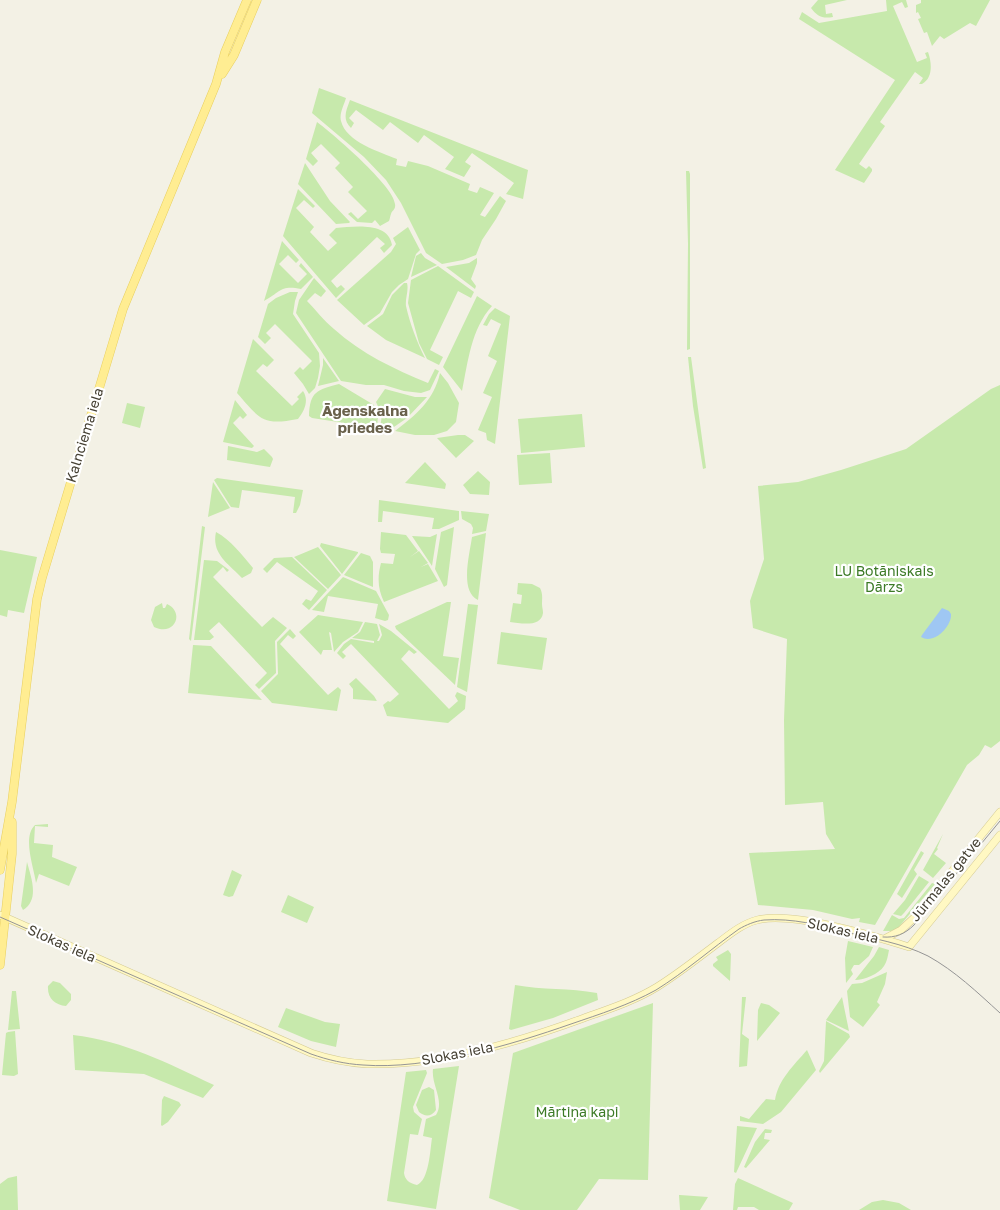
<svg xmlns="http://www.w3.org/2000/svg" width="1000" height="1210" font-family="'Golos Text',sans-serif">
  <rect width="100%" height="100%" fill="#f3f1e5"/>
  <path fill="#c7e9ac" d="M818,0H847L825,5L826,14L832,13L833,17C822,19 817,16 811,8Z
    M886,0H906L908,7L905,8L902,2L893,6L917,62L927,58L925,53L928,52C932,63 933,78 922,84H919L923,78L915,72L880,122L885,126L859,164L866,169L869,166L872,169V171L864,183L835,170L895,80L799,19L802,12L819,23L887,11Z
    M921,0H990L976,26L970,23L944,39L940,36L932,46L927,32L924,33L918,19L921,18L918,12L916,13V5L921,3Z
    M319,88L346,98C344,105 339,114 341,121C346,142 380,152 397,159L396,165L406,167L408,161L428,166L470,184L468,190L477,193L480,187L494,193L480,215L485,217L500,196L506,201L496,219L482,240L476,255L463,260L442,264L426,253L401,203L386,180L364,157L312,113Z
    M350,100L528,170L523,199L506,194L514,183L472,153L465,162L471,166L464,177L445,169L454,157L424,135L418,143L390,122L383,130L356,110L349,118L354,123L351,128C342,119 346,111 350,100Z
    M317,122C333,134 394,186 395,204C396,210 392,210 391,214C390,216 390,219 389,221L380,226L375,220L372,223L357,222L348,214L351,212L358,219L367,211L348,192L353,187L335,168L340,163L321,144L311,153L318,161L313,166L306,159Z
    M305,163L330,201L350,222L349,223L336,224L298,184Z
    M686,171H689L690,174V349L687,350L688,244Z
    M298,189L315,206L313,208L304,200L296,208L314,227L310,232L328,251L337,243L329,235L336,228C353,227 388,221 392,245L384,253L380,248L385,244L377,237L331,281L337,288L341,285L345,289L336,298L283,236Z
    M408,227L420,250L416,254L408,279L399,285L392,292L380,313L364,325L337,300L391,252L396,244L393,238Z
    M282,241L299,260L296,263L288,255L279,264L298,283L307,274L299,266L301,263L313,277L301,289C280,285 281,292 264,301Z
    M421,253L425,258L437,265L411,277L416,256Z
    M477,258V263L471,279L476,286L475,289L446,267L469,263Z
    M438,266L474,292L471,298L458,291L430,350L443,357L439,365L427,359L419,343L408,303L411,280Z
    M314,278L326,291L321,297L315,293L307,301C316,310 324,321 334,329C362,354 394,369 428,383L435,369L439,371L430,390L421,393L404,391L384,385H366L341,381L296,313L299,300Z
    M404,283H407C409,290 405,299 406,306C410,324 417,342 425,358L386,340L367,326L383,314L392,295Z
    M290,292H298L295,301L293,314L319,353L320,366L318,378L315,388L309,394L303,384L294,373L300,367L303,370L312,361L275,324L266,333L271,338L265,344L258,337L268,304L276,298Z
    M477,296L492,306C471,329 468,362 462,391L443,367Z
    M495,308L510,316L495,444L487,440L486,433L478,430L492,397L483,393L497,361L488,356L501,324L491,319L487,326L483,325L489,314Z
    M253,339L274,360L267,367L263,364L256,371L292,406L299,399L297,397L303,391C309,400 305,410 298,419C262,426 260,419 237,393Z
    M688,357H691L706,468L703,469L693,406Z
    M323,358L339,381L318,386L323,365Z
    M440,373L448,383L459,403L456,422L447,431L434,435H415L395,431C416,415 434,400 440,373Z
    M339,384L374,405L378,415L377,428L312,418L309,416C310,391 317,390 339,384Z
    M1000,385V741L991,748L985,745L979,755L967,765L875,925L859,922L860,918L852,919L813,910L758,905L749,853L835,849L826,834L823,802L785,805L784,720L787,639L753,628L750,601L764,559L758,486L798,482L841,470L906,449L991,389Z
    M385,389L415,397H427L407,418L391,429L380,428L382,415L376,402Z
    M235,400L247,415L243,419L240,416L233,423L254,446L252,448L223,442Z
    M127,403L145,407L140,428L122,423Z
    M582,414L585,447L521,453L518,419Z
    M458,435H465L474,441L456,458L437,438Z
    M228,446L257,452L264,449L272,457L273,459L270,467L227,460Z
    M550,453L552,483L519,485L517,455Z
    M425,462L446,484L445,489L405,483Z
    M478,471L490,482L489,495L470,494L463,485Z
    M217,478L303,490L300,505L296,513H293L295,497L242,490L239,508L231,507L214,480Z
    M213,482L230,508L208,517Z
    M379,500L459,511V520L439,529H432L434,518L383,511L382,522H378Z
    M461,511L489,514L486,531L472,534L473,528L471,524L462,519Z
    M202,526L205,527L191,641L189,639Z
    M454,527L447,585L444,587L435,569L441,532Z
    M216,532C231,540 242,555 253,568L251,573L242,578C229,564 211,554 216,532Z
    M381,532L406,535L418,551L410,557L419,551L428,563L421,567L428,564L438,581L384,602C378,589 377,578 381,563L393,564L395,554L381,553L380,549Z
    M486,533L478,600C459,591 470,553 472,537Z
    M437,534L432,566L412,536L430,537Z
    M321,543L358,552V553L342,574L320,546Z
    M318,547L341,575L328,589L294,557Z
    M0,550L37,557L24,613L8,610L7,617L0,615Z
    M361,553L370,556L373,562V587L344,575Z
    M292,557L327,590L309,610L302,604L306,599L311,601L318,591L277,562L267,573L263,569L274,558Z
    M204,560L217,561L229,570L227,572L223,567L213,577L262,627L273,617L287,628L275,641L276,673L259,689L255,685L267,673L219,622L209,631L214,637L210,640H194Z
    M343,577L376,591L389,615L388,620L385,621L375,618L378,604L328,596L324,612L312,610Z
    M518,583L532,584L540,588C543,594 542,598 542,604C542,607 543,610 543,613C541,628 520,623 510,622L513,603L521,604L522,595L517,594Z
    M447,602H451L443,656L459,658L455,685L396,629L395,626Z
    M162,603L163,608H165L167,604C185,612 175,637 154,627L151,620L155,607Z
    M468,604L478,605L467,692L457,687Z
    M318,615L324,616L363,622L358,632L343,642L334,652L331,633L329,632L332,650H323L321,655L299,632Z
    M365,622L377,624L380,635L377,641H379L382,635L379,624L391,631L417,652L414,654L409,650L401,659L449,709L458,701L455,696L457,692L466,696L465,709L448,723L387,716L383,705L388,701L390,702L399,694L351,644L342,652L346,656L343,659L337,653L344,644L351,639L374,643V641L352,638L360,632Z
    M290,629L296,636L293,639L288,635L280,644L328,695L338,687L341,690L337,711L272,703L261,691L278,674L277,642Z
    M501,632L547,638L542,670L497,664Z
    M193,645L211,646L262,700L188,693Z
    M356,678L374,696L377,701L353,699V689L349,684Z
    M48,824V827L35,826L34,843L53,845L52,857L77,867L69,886L39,874L36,883C34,868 22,837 35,825Z
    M943,834L937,848L938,849L934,854L946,863L933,878L923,870Z
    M921,851L924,853L914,870L917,874L902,898L897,894Z
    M27,862C31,877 40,900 23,910L21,906Z
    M232,870L242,875L233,896L229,897L223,895Z
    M919,876L929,882L904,913L901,916L893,914L905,900Z
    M932,883L935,884L898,928L891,931H883L892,915L899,919L904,918Z
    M288,895L314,907L307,923L281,912Z
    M848,941L873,947L869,956L859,965H854L851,970L853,974L846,983L845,958Z
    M879,947L889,950C888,955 887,962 884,966C879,974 864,980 855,980L874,956Z
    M728,950L731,954L730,981L713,966V964L718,960L716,957Z
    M887,972L885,984L877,1002L880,1005L863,1027L850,1017L847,991L852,984L862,983Z
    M53,981L60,983L71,994V1000L66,1006C55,1005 47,998 48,986Z
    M515,985C542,990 570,988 597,993L598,1000L553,1018L511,1030L509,1029Z
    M12,991H16L20,1029L8,1030Z
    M742,997H746L742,1034L749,1039L747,1066L739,1067Z
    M842,997L849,1031L826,1020Z
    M653,1003L648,1180L599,1179L577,1210H520L489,1198L513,1053Z
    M761,1003L769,1005L780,1013L757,1041L758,1010Z
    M286,1008L325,1022L340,1024L336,1047L311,1041L278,1027Z
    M826,1021L849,1034L850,1037L820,1073L819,1071L824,1061Z
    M15,1031L18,1074L14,1076L2,1075L6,1033L8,1032Z
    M73,1035C125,1041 167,1063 214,1085L203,1098L144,1074L75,1070Z
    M807,1050L816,1070L781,1112L763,1124L740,1121V1116L749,1119L766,1099L775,1100C778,1080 794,1065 807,1050Z
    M459,1066L436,1209L387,1201L406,1072L426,1070L427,1073L413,1107L414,1112L422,1119L418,1135L410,1134L404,1173C405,1180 409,1183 417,1185C429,1180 430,1151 432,1138L423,1136L426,1119L436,1115C445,1101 431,1085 433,1069Z
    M429,1087L434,1090L436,1110C431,1117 425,1117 419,1112L416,1105L422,1090Z
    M164,1096L179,1102L181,1105L168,1122L162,1126L161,1125L162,1100Z
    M737,1126L757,1128L736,1173L734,1172Z
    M765,1129L772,1130L771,1133H765L764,1139L770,1140L746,1168L744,1167L755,1142Z
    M17,1176L18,1210H0V1184L8,1178Z
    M738,1178L793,1203L789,1210H759L754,1207H738L737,1210H733L735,1184Z
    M679,1195H680L708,1197L700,1210H680Z
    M883,1200L899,1203L911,1210H859L872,1202Z"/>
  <path fill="#9fc7f3" d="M942,608L949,611L951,614C952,626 934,645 921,637L922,635Z"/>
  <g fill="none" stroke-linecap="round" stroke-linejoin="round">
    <g stroke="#d5cb93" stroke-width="8">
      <path id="secondary" d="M0,915L311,1053C329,1059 347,1063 367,1064C436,1066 519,1042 584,1018C609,1009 634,1001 657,987C678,974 698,958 718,943C730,934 742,924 757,920C791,911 874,936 909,947L1000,835
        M884,939L901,930L915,917L1000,812"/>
    </g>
    <g stroke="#e8cf5f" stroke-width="9">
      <path id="primary" d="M222,74L234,55L257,0
        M0,870L12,802L37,599L42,578L123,309L216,84L225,52L247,0
        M0,965L12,854V822"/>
    </g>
    <use href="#secondary" stroke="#fff8c3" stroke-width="7"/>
    <use href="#primary" stroke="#ffed92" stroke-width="8"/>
    <path stroke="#959595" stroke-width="1" d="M0,917L311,1054C328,1060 345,1064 363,1065C427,1070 511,1045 571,1024C600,1014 629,1005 656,990C685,972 711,949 739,929C746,925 755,921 764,920C793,918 819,925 847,932C874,939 902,943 928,956C955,971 977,992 1000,1013
      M883,937C895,938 905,934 914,925L1000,821"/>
  </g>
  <g text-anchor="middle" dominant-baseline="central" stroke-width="4.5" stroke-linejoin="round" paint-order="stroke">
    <g font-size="14" fill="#464134" stroke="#fff">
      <text transform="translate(84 435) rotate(-73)">Kalnciema iela</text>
      <text transform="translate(945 879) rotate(-51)">Jūrmalas gatve</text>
      <text transform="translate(843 930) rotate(13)">Slokas iela</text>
      <text transform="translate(62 943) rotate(24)">Slokas iela</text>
      <text transform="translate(457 1053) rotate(-11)">Slokas iela</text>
    </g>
    <g font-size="14" fill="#3c7a26" stroke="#fff">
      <text x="884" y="570">LU Botāniskais<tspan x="884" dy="16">Dārzs</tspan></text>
      <text x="577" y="1111">Mārtiņa kapi</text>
    </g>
    <g font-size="15" font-weight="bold" fill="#69614b" stroke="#fff">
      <text x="365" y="410">Āgenskalna<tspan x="365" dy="17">priedes</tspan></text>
    </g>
  </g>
</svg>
